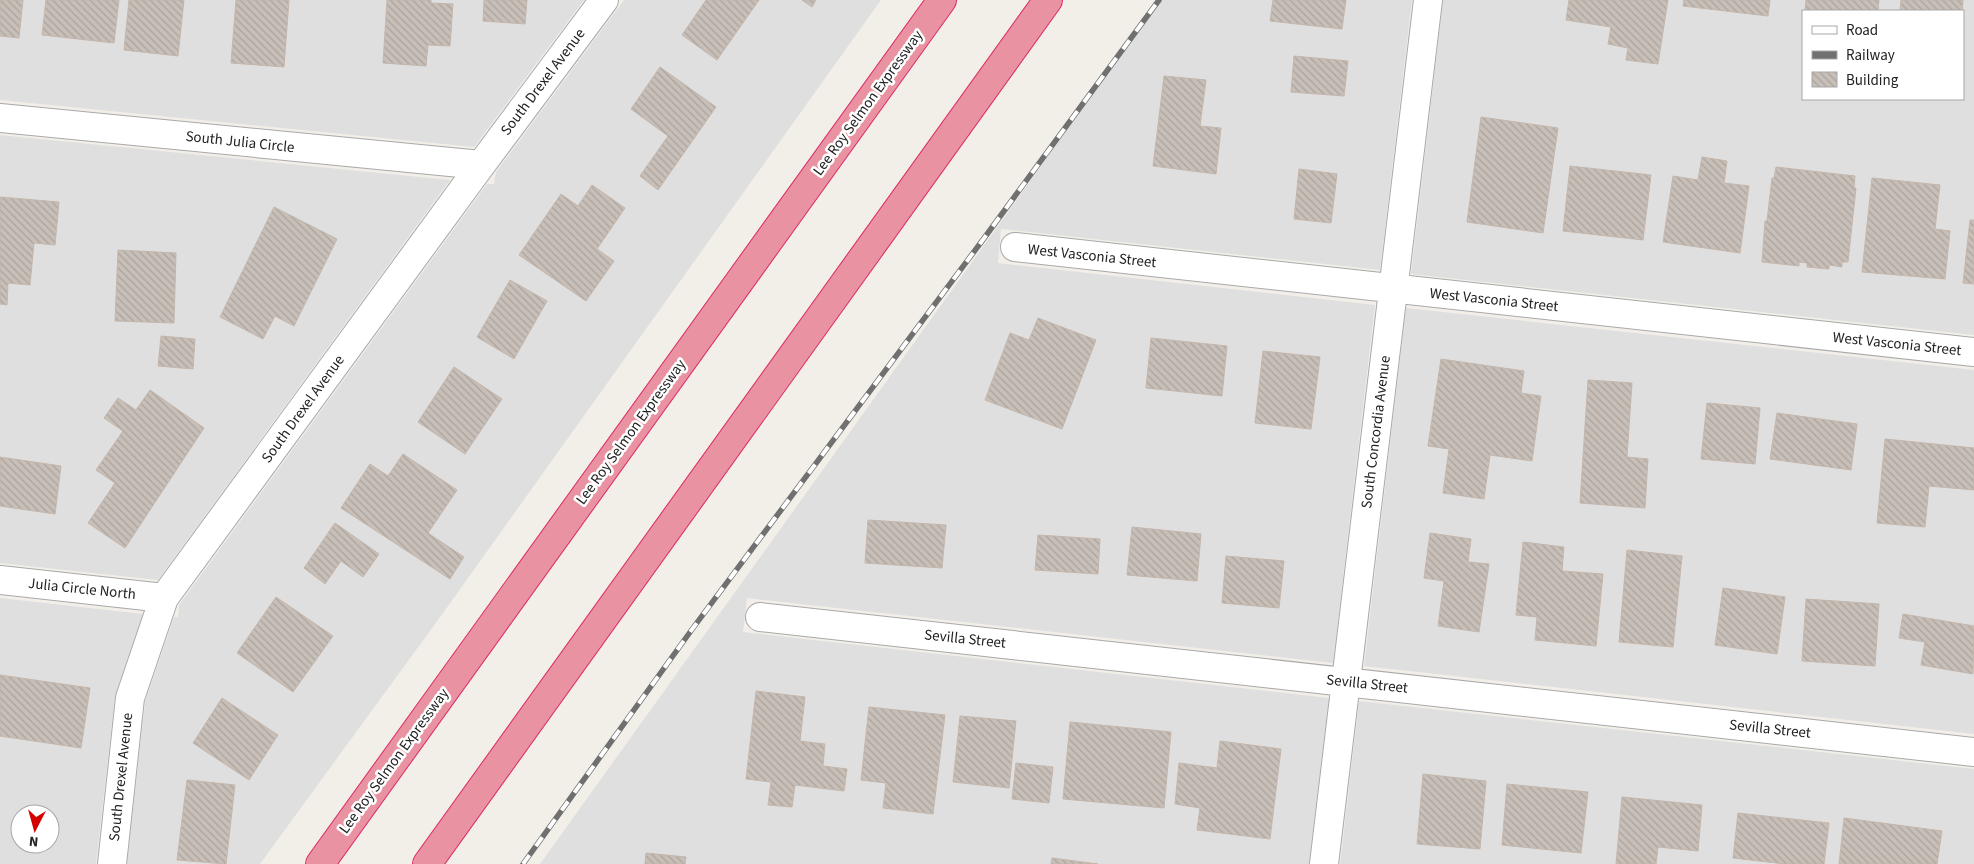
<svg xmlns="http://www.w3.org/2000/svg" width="1974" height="864" font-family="'Source Sans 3',sans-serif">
  <defs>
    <pattern id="building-back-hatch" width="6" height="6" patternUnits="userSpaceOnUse" patternTransform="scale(1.25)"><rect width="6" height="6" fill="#c7bfb8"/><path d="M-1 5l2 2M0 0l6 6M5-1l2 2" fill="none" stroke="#aba49e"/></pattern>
  </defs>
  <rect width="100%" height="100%" fill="#f2efe9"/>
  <path fill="#e0dfdf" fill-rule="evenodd" d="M0,0H584L474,147L0,100Z
    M624,0H881L443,613L260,864H127L145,702L174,617H178L179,605L487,184H494L496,172Z
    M1160,0H1412L1380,270L1001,229L998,263L1375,305L1333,663L747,598L743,632L1329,698L1309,864H540Z
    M1443,0H1974V335L1411,274ZM1803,11H1963V99H1803Z
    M0,135L450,180L158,580L0,563Z
    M1406,308L1974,370V734L1364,666Z
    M0,598L143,614L115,696L96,864H0ZM20,814H50V844H20Z
    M1359,701L1974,769V864H1340Z"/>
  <path fill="url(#building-back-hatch)" stroke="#c4b6ab" d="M0,0H23L19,38L0,36Z
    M46,0H119L114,43L42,35Z
    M129,0H184L178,56L124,50Z
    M236,0H289L284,67L231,63Z
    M387,0H431V3L453,4L450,46L428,45L426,66L383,63Z
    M484,0H527L525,24L483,21Z
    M706,0H759L717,60L682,35Z
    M802,0H816L812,7Z
    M1273,0H1346L1342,29L1270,21Z
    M1569,0H1668L1658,64L1626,60L1628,48L1608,44L1611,27L1566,20Z
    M1684,0H1770L1768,16L1683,6Z
    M1806,0H1879L1878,11H1805Z
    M1901,0H1963L1962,11H1900Z
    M1294,56L1348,61L1344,96L1291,92Z
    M660,67L716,107L658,190L640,176L668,136L631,109Z
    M1164,76L1206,80L1200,126L1221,128L1216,174L1153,166Z
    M1481,117L1558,128L1543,233L1467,222Z
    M1702,157L1727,161L1724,183L1749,186L1740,253L1663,242L1673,176L1698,180Z
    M1570,166L1651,175L1643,240L1563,231Z
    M1776,167L1855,176L1854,188H1856L1848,262H1842V267L1829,265V269L1807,267V263L1799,262V266L1762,262L1765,221H1767L1772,178H1774Z
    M1299,169L1337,174L1331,223L1294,219Z
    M1872,178L1940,185L1935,229L1950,231L1945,279L1862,272Z
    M592,185L625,208L597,249L614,261L586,301L519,255L561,194L578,206Z
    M0,197L59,202L55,245L34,243L30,285L8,283L7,305L0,304Z
    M274,207L337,239L294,326L275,316L263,339L220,317Z
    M1970,220H1974V284L1963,283Z
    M118,250L176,253L174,323L115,321Z
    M510,280L547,301L514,359L477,337Z
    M1038,318L1096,340L1062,429L985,400L1010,333L1029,340Z
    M161,336L195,339L193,369L158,366Z
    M1151,338L1227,346L1222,396L1146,388Z
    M1263,351L1320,357L1311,429L1255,423Z
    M1441,359L1524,371L1521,393L1541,396L1532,461L1490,455L1484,499L1443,493L1449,449L1428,446Z
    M454,367L502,399L465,454L418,422Z
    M1588,380L1632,383L1627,457L1648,459L1645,508L1580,503Z
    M150,390L204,428L125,548L88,523L115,483L96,470L123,431L104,418L118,398L136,410Z
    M1707,403L1760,408L1755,464L1701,459Z
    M1777,413L1857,424L1851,470L1770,459Z
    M1885,439L1974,448V490L1929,486L1925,527L1877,523Z
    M403,454L457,490L428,533L464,557L450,579L341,508L370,464L388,476Z
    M0,457L61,466L55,514L0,506Z
    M868,520L946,525L942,568L865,563Z
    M335,523L379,554L363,577L341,561L325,584L304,568Z
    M1132,527L1201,534L1197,581L1127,575Z
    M1430,533L1471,539L1468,562L1489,564L1479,632L1438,626L1444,581L1424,578Z
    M1038,535L1100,539L1098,574L1035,570Z
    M1523,542L1564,547L1562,571L1603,574L1596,646L1535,640L1537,617L1516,615Z
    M1627,550L1682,556L1673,647L1619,642Z
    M1226,556L1284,561L1279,608L1222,603Z
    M1723,588L1785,597L1777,654L1715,645Z
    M276,597L333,636L293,692L237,653Z
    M1806,599L1879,604L1875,666L1802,661Z
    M1903,614L1974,626L1973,674L1921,665L1925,642L1899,638Z
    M0,675L90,688L81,748L0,736Z
    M756,691L805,697L800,741L825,744L823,766L847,769L844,791L795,785L792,807L768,805L771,782L746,779Z
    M222,698L278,735L249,780L193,743Z
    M869,707L945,715L933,814L883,808L886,783L861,780Z
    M960,716L1016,721L1009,788L953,782Z
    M1070,722L1171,732L1164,808L1063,799Z
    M1220,741L1281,749L1270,839L1197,830L1200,808L1175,804L1179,763L1217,768Z
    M1016,763L1053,767L1049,803L1012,799Z
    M1423,774L1486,781L1480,849L1417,844Z
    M187,780L235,785L226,864L177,860Z
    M1507,784L1588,792L1581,853L1502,845Z
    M1622,797L1702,805L1698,851L1658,847L1656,864H1616Z
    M1738,813L1829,823L1824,864H1785L1733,858Z
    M1844,818L1942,831L1937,864H1839Z
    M646,853L686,857L685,864H645Z
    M1052,858L1098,864H1051Z"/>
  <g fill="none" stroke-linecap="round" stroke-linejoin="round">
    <g stroke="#a9a9a9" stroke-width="30">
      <path id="minor" d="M0,118L481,165
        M1015,247L1974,352
        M0,580L164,598
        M760,617L1974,752
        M112,864L130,698L164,598L481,165L604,0
        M1324,864L1428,0"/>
    </g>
    <g stroke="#dc2a67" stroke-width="30">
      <path id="highway" d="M320,864L942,0
        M427,864L1048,0"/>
    </g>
    <use href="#minor" stroke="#fff" stroke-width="28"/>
    <use href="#highway" stroke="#e892a2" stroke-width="28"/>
    <g stroke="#707070" stroke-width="5.5">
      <path id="rail" d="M523,864L693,628L982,241L1159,0"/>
    </g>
    <use href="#rail" stroke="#fff" stroke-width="4" stroke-dasharray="11" stroke-linecap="butt"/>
  </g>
  <g text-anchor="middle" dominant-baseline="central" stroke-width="5" stroke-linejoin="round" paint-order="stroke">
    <g font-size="15" fill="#222" stroke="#fff">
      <text transform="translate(543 82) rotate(-53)">South Drexel Avenue</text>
      <text transform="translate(868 103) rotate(-54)">Lee Roy Selmon Expressway</text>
      <text transform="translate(240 142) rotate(6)">South Julia Circle</text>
      <text transform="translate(1092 256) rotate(6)">West Vasconia Street</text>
      <text transform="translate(1494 300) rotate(6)">West Vasconia Street</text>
      <text transform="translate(1897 344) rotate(6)">West Vasconia Street</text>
      <text transform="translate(303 409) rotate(-54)">South Drexel Avenue</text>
      <text transform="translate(631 432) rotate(-54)">Lee Roy Selmon Expressway</text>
      <text transform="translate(1376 432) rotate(-83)">South Concordia Avenue</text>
      <text transform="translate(82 589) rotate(6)">Julia Circle North</text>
      <text transform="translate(965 639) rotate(6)">Sevilla Street</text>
      <text transform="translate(1367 684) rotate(6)">Sevilla Street</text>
      <text transform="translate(1770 729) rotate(6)">Sevilla Street</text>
      <text transform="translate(394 761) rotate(-54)">Lee Roy Selmon Expressway</text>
      <text transform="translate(121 777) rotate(-84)">South Drexel Avenue</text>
    </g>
  </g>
  <rect x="1802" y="10" width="162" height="90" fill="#ffffff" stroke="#a7a7a7"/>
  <rect x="1812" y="26" width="25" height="8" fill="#ffffff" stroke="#a7a7a7"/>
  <text x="1846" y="35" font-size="15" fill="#222222">Road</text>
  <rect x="1812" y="51" width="25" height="8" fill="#707070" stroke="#a7a7a7"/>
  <text x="1846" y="60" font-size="15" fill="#222222">Railway</text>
  <rect x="1812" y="72" width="25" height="15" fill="url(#building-back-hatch)" stroke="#a7a7a7"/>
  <text x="1846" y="85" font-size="15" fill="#222222">Building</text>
  <g transform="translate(35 829) rotate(186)"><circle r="24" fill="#ffffff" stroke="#a7a7a7"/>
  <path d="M0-4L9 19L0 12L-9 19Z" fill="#d40000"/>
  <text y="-8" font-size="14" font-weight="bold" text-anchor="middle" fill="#222222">N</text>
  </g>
</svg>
